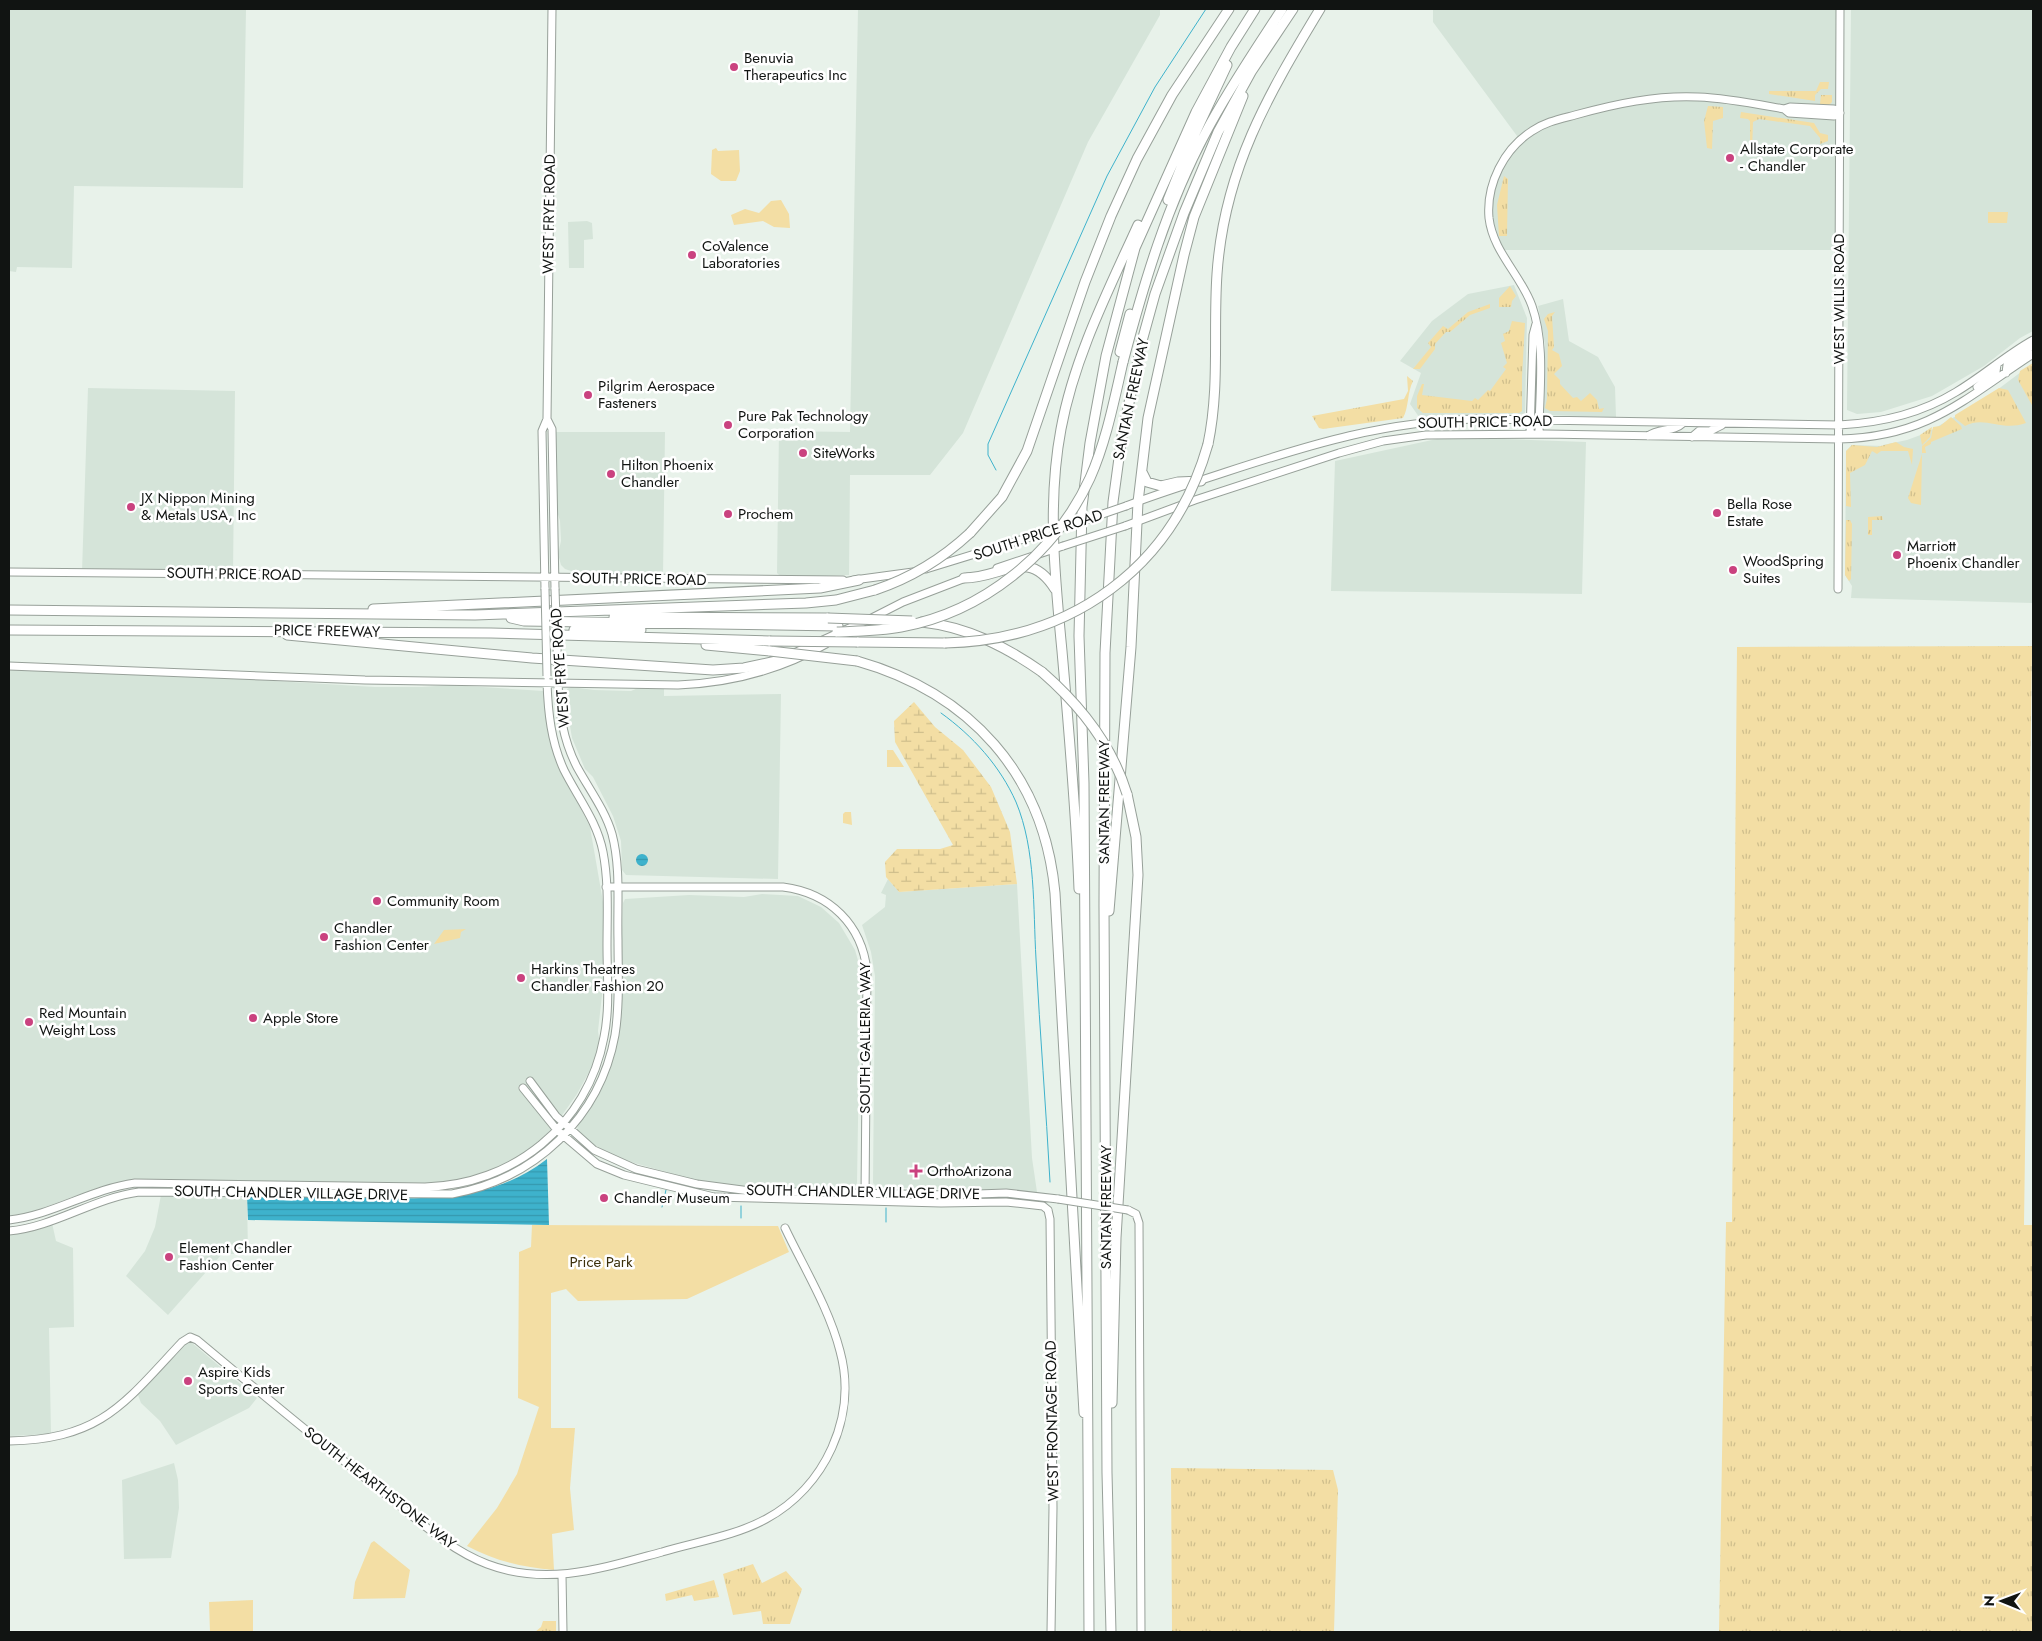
<svg xmlns="http://www.w3.org/2000/svg" width="2042" height="1641" font-family="Jost,sans-serif">
  <defs>
    <pattern id="grass-tufts" width="24" height="20" patternUnits="userSpaceOnUse" patternTransform="scale(1.25)"><rect width="24" height="20" fill="#f3dea4"/><path d="M3 7l-1-3M5 7V3M7 7l1-3M15 17l-1-3M17 17v-4M19 17l1-3" fill="none" stroke="#cfbe8c"/></pattern>
    <pattern id="wetland-marsh" width="20" height="14" patternUnits="userSpaceOnUse" patternTransform="scale(1.25)"><rect width="20" height="14" fill="#f3dea4"/><path d="M1 5h8M5 5V1M11 12h8M15 12V8" fill="none" stroke="#cfbe8c"/></pattern>
    <pattern id="water-rules" width="6" height="5" patternUnits="userSpaceOnUse" patternTransform="scale(1.25)"><rect width="6" height="5" fill="#3eb2cc"/><path d="M0 2.5h6" fill="none" stroke="#3598ae"/></pattern>
  </defs>
  <rect width="100%" height="100%" fill="#e8f2ea"/>
  <path fill="#d5e4d9" d="M9,9H246L243,188L74,186L72,268L17,267L16,272L9,271Z
    M858,9H1160V15L1088,142L963,433L930,475H850L849,575L781,577L777,573L779,431L850,432Z
    M1433,9H1840L1839,250H1499L1489,217L1493,183L1520,140L1433,22Z
    M1851,9H2033V331L2020,338L1984,366L1932,396L1881,412L1857,414L1847,410Z
    M587,221L592,223L593,239L584,240V268H569L568,222Z
    M1514,285L1527,318L1525,414L1419,417L1410,404L1421,373L1400,361L1432,321L1468,294Z
    M1563,299L1569,341L1598,357L1615,387L1616,417L1543,415L1545,345L1538,306Z
    M2033,363V603L1851,598L1852,586L1845,575L1846,451L1852,445L1883,446V445L1907,440L1926,433L1981,402Z
    M88,388L235,391L233,575L82,572Z
    M555,432H665L663,575L574,572L565,569L561,565L558,554L561,541L560,521L557,511Z
    M1446,437L1586,442L1582,594L1331,591L1335,461Z
    M9,669L112,674H158L375,687H422L450,685L544,691L550,741L562,772L590,827L603,902V986L598,1031L600,1046L595,1061L577,1094L551,1131L518,1158L491,1171L453,1181L430,1183L135,1180L101,1187L31,1212L9,1217Z
    M571,687L594,690L631,691L638,688H664V696L781,694L778,879L626,875L622,870L621,841L613,816L593,777L585,769L572,738L565,696L567,689Z
    M888,879L899,892L1017,884L1032,1158L1037,1192L877,1187L873,1183L875,976L871,952L862,925L885,907L886,895L881,893Z
    M762,894L798,896L821,907L839,923L855,950L859,964L860,999L857,1183L854,1189L758,1188L708,1184L617,1158L588,1141L577,1130L578,1125L603,1083L614,1057L618,1035L623,903L625,899L689,895L744,897Z
    M161,1195L247,1196L248,1254H222L168,1315L126,1276L145,1251L155,1227Z
    M52,1223L56,1241L73,1248L74,1327L49,1328L51,1434L9,1436V1234L29,1231Z
    M188,1342H191L257,1398L249,1408L176,1445L160,1421L141,1403L138,1395Z
    M174,1463L178,1480L179,1508L171,1558L124,1559L122,1480Z"/>
  <path fill="url(#grass-tufts)" d="M1820,82H1829L1828,89H1821L1815,95V101L1769,94V91H1816Z
    M1821,95H1832V102L1828,106L1820,104Z
    M1708,106L1723,107V118L1713,121L1712,149L1707,148L1704,121Z
    M1741,112L1814,123L1820,133L1828,135V141L1820,144V138L1810,126L1759,119L1753,122L1752,152H1750V121L1748,119L1740,118Z
    M1504,176L1508,179L1507,236H1499L1497,205Z
    M1510,286L1516,296L1512,301L1511,307H1499V298Z
    M1490,304V308L1470,315L1450,332H1446L1435,344V349L1420,369H1413L1431,347L1428,343L1443,326L1448,329L1468,312Z
    M1555,312L1552,316L1554,347L1552,350L1559,354L1562,366L1554,374L1560,380V384L1573,398L1577,397L1581,401L1590,393L1597,400L1599,409L1604,408L1602,412L1550,411L1545,408L1547,399L1548,331L1544,319L1548,314Z
    M1512,321L1525,323L1522,377V411L1519,413H1423L1417,408V396L1422,384H1424L1422,395L1472,401L1475,398L1478,400L1488,390L1490,391L1506,369L1503,367L1507,363L1501,343L1505,341L1503,334L1509,331Z
    M2033,363V407L2018,380L2020,371Z
    M1407,376L1413,381C1407,393 1409,407 1403,418L1323,429L1319,428L1312,416L1404,399L1408,391Z
    M1999,388L2008,390L2026,423C2001,432 1985,415 1965,426L1955,418V415Z
    M1951,417L1961,426L1962,429L1931,442V444L1925,447L1926,453H1922V446L1931,438L1933,427L1940,426Z
    M1932,427L1930,437L1922,445L1920,435Z
    M1896,442L1904,447L1913,449L1912,465L1908,451H1881L1877,454L1872,451L1865,465L1850,473L1851,507L1846,506V451L1852,445L1877,447Z
    M1922,454L1921,505L1911,503L1908,498Z
    M1882,516L1883,520H1872V535H1868V517Z
    M1846,520H1850L1852,524L1851,579L1849,581L1845,575Z
    M2032,646L2024,1225H2033V1632H1719L1726,1222H1732L1737,647Z
    M845,812H851L852,825L843,823V814Z
    M1171,1468L1333,1470L1338,1490L1334,1632H1172Z
    M753,1564L762,1583L786,1571L802,1589L790,1624H763L761,1611L733,1615L723,1574Z
    M714,1580L719,1597L694,1601L692,1595L666,1601L665,1594Z
    M543,1621H556V1632H535L541,1627Z"/>
  <path fill="url(#wetland-marsh)" d="M914,702L935,727L963,750L991,787L1010,832L1017,884L899,892L886,877L885,862L897,849H940L953,845L895,742L894,721Z"/>
  <path fill="#f3dea4" d="M716,148L718,151L739,150L740,171L736,181H721L711,174L712,150Z
    M781,200L789,214L790,228L774,227L763,221L734,225L731,215L745,209L759,213L771,201Z
    M1988,212H2008L2007,223H1988Z
    M887,750H893L904,767H887Z
    M466,929L461,932L460,938L434,944L444,930Z
    M532,1225L778,1226L789,1252L687,1299L578,1301L566,1289L551,1293V1428H575L570,1488L574,1530L552,1534L554,1570C522,1567 495,1561 467,1546L497,1508L517,1474L539,1407L518,1398L519,1252L531,1247Z
    M374,1541L410,1570L405,1598L353,1599L355,1582L371,1543Z
    M253,1600V1632H210L209,1602Z"/>
  <path fill="url(#water-rules)" d="M636 860a6 6 0 1 1 12 0a6 6 0 1 1-12 0Z
    M547,1159L549,1225L248,1220L247,1196C285,1197 324,1197 362,1198C429,1199 491,1202 547,1159Z"/>
  <g fill="none" stroke-linecap="round" stroke-linejoin="round">
    <path stroke="#3eb2cc" stroke-width="1" d="M996,470L988,455V444L1107,176L1155,87L1206,9
      M941,713C973,736 1000,766 1016,802C1036,850 1033,908 1036,959C1040,1033 1046,1108 1050,1182
      M662,1207L666,1190
      M741,1218V1206
      M886,1222V1208"/>
    <g stroke="#97a099" stroke-width="9">
      <path id="secondary" d="M552,9L547,419L552,429L555,589
        M1784,109L1790,107L1834,109L1840,113
        M2006,373L2007,365L2033,345
        M1977,387L1996,372L1997,364
        M1530,434L1533,335L1536,324
        M1539,434C1539,392 1546,346 1532,306C1521,275 1493,252 1489,218C1486,184 1504,149 1532,131C1545,122 1560,119 1575,115C1615,104 1656,95 1698,97C1727,98 1756,104 1784,109L1789,113L1834,116L1840,113
        M1648,436C1659,428 1674,432 1683,423
        M1692,437L1699,431H1710L1722,425
        M1126,506C1159,493 1193,483 1226,472C1312,444 1386,421 1478,419L1839,425C1881,423 1920,414 1956,392C1983,376 2006,355 2033,340
        M1125,526L1195,500L1339,453L1383,441L1426,435L1545,434L1839,439C1928,437 1964,399 2033,354
        M997,568L1063,546
        M926,569L1056,529
        M9,572L843,580
        M854,580L913,572
        M545,589L542,431L547,419
        M1838,589L1840,9
        M852,628L903,602L968,577
        M9,666L365,680L678,685C730,683 780,670 826,644
        M606,887H783C830,893 862,925 867,971L865,1197
        M530,1081L556,1116L594,1150L636,1169L697,1184L750,1191L949,1195L1006,1193L1058,1199
        M523,1088L557,1130L597,1164L624,1175L714,1197L941,1203L1006,1202L1043,1206L1048,1210
        M1048,1210L1050,1219L1053,1508L1051,1632
        M1128,1210L1136,1214L1139,1223L1141,1632
        M9,1220C53,1215 91,1189 135,1183L425,1187C513,1185 588,1125 604,1037C610,1008 607,976 607,946C607,915 609,883 603,852C597,821 578,798 564,770C551,742 548,712 547,682
        M9,1231C54,1227 94,1198 139,1192L452,1194C535,1179 600,1118 615,1035C620,1004 618,971 618,940C617,905 621,868 612,834C605,810 589,789 577,767C563,740 559,712 558,682
        M9,1441C101,1439 123,1405 182,1342L190,1337L197,1340C258,1391 319,1441 381,1491C414,1516 447,1549 487,1564C547,1587 603,1568 662,1552C695,1542 735,1536 766,1519C825,1487 858,1417 840,1351C829,1308 804,1268 785,1228
        M562,1575L563,1632"/>
    </g>
    <g stroke="#97a099" stroke-width="11">
      <path id="highway" d="M1168,200L1192,140L1227,65
        M1120,352L1130,314
        M1123,362C1144,283 1167,205 1206,132C1228,90 1256,49 1282,9
        M1208,444C1220,387 1213,331 1217,274C1224,170 1268,95 1320,9
        M1142,472L1147,482L1161,486L1178,482L1201,481
        M970,533L1002,497L1027,451L1085,282L1111,216L1137,159L1172,95L1229,9
        M964,578C1003,578 1028,546 1055,589
        M373,609L820,588L859,580
        M9,610L475,615L806,603L836,600L875,590
        M614,617L828,618
        M511,618L524,621L838,626
        M922,622C967,627 1005,646 1042,672
        M9,630L491,633L770,641
        M574,630H641
        M287,635L532,658L713,670L744,668L781,660L856,626
        M857,642L945,643
        M706,645L770,651
        M857,661C970,693 1044,774 1055,893L1084,1413
        M1079,889C1076,809 1069,731 1062,651C1055,578 1047,503 1061,429C1074,358 1108,291 1138,225
        M1109,911L1131,647L1138,502L1148,418L1184,255L1194,217L1243,96
        M1112,1403L1116,1238L1138,875L1136,837L1127,794
        M1089,1632L1084,783L1079,636L1082,507L1090,443L1106,356L1135,248L1196,112L1231,47L1255,9
        M1111,1632L1107,1473L1104,906L1105,653L1113,502L1122,436L1142,341L1155,294L1184,213L1218,132L1251,72L1293,9"/>
    </g>
    <use href="#secondary" stroke="#fff" stroke-width="7"/>
    <use href="#highway" stroke="#fff" stroke-width="9"/>
    <g stroke="#97a099" stroke-width="9" stroke-linecap="butt">
      <path id="secondary-bridge" d="M1065,527L1126,506
        M1063,546L1125,526
        M545,589L547,676
        M555,589L558,677
        M1058,1199L1128,1210"/>
    </g>
    <g stroke="#97a099" stroke-width="11" stroke-linecap="butt">
      <path id="highway-bridge" d="M875,590C911,578 942,559 970,533
        M828,618L912,621
        M837,632C858,631 879,631 901,627C983,612 1055,554 1090,478C1106,442 1114,401 1123,362
        M770,641L857,642
        M945,643C1072,640 1173,568 1208,444
        M770,651L857,661
        M1042,672C1080,705 1112,745 1127,794"/>
    </g>
    <use href="#secondary-bridge" stroke="#fff" stroke-width="7"/>
    <use href="#highway-bridge" stroke="#fff" stroke-width="9"/>
  </g>
  <g fill="#ca427f" stroke="#fff" stroke-width="2">
    <circle cx="734" cy="67" r="5"/>
    <circle cx="1730" cy="158" r="5"/>
    <circle cx="692" cy="255" r="5"/>
    <circle cx="588" cy="395" r="5"/>
    <circle cx="728" cy="425" r="5"/>
    <circle cx="803" cy="453" r="5"/>
    <circle cx="611" cy="474" r="5"/>
    <circle cx="131" cy="507" r="5"/>
    <circle cx="1717" cy="513" r="5"/>
    <circle cx="728" cy="514" r="5"/>
    <circle cx="1897" cy="555" r="5"/>
    <circle cx="1733" cy="570" r="5"/>
    <circle cx="377" cy="901" r="5"/>
    <circle cx="324" cy="937" r="5"/>
    <circle cx="521" cy="978" r="5"/>
    <circle cx="253" cy="1018" r="5"/>
    <circle cx="29" cy="1022" r="5"/>
    <path d="M913.5 1163.5h5v5h5v5h-5v5h-5v-5h-5v-5h5z"/>
    <circle cx="604" cy="1198" r="5"/>
    <circle cx="169" cy="1257" r="5"/>
    <circle cx="188" cy="1381" r="5"/>
  </g>
  <g text-anchor="middle" dominant-baseline="central" stroke-width="5" stroke-linejoin="round" paint-order="stroke">
    <g font-size="15" fill="#111412" stroke="#fff" text-anchor="start">
      <text x="744" y="58">Benuvia<tspan x="744" dy="17">Therapeutics Inc</tspan></text>
      <text x="1740" y="149">Allstate Corporate<tspan x="1740" dy="17">- Chandler</tspan></text>
      <text x="702" y="246">CoValence<tspan x="702" dy="17">Laboratories</tspan></text>
      <text x="598" y="386">Pilgrim Aerospace<tspan x="598" dy="17">Fasteners</tspan></text>
      <text x="738" y="416">Pure Pak Technology<tspan x="738" dy="17">Corporation</tspan></text>
      <text x="813" y="453">SiteWorks</text>
      <text x="621" y="465">Hilton Phoenix<tspan x="621" dy="17">Chandler</tspan></text>
      <text x="141" y="498">JX Nippon Mining<tspan x="141" dy="17">&amp; Metals USA, Inc</tspan></text>
      <text x="1727" y="504">Bella Rose<tspan x="1727" dy="17">Estate</tspan></text>
      <text x="738" y="514">Prochem</text>
      <text x="1907" y="546">Marriott<tspan x="1907" dy="17">Phoenix Chandler</tspan></text>
      <text x="1743" y="561">WoodSpring<tspan x="1743" dy="17">Suites</tspan></text>
      <text x="387" y="901">Community Room</text>
      <text x="334" y="928">Chandler<tspan x="334" dy="17">Fashion Center</tspan></text>
      <text x="531" y="969">Harkins Theatres<tspan x="531" dy="17">Chandler Fashion 20</tspan></text>
      <text x="39" y="1013">Red Mountain<tspan x="39" dy="17">Weight Loss</tspan></text>
      <text x="263" y="1018">Apple Store</text>
      <text x="927" y="1171">OrthoArizona</text>
      <text x="614" y="1198">Chandler Museum</text>
      <text x="179" y="1248">Element Chandler<tspan x="179" dy="17">Fashion Center</tspan></text>
      <text x="198" y="1372">Aspire Kids<tspan x="198" dy="17">Sports Center</tspan></text>
    </g>
    <g font-size="15" fill="#111412" stroke="#fff">
      <text transform="translate(549 214) rotate(-89)">WEST FRYE ROAD</text>
      <text transform="translate(1839 299) rotate(-90)">WEST WILLIS ROAD</text>
      <text transform="translate(1131 399) rotate(-78)">SANTAN FREEWAY</text>
      <text transform="translate(1485 422) rotate(-1)">SOUTH PRICE ROAD</text>
      <text transform="translate(1038 535) rotate(-18)">SOUTH PRICE ROAD</text>
      <text transform="translate(234 574) rotate(1)">SOUTH PRICE ROAD</text>
      <text transform="translate(639 579) rotate(1)">SOUTH PRICE ROAD</text>
      <text transform="translate(327 631) rotate(1)">PRICE FREEWAY</text>
      <text transform="translate(560 668) rotate(-94)">WEST FRYE ROAD</text>
      <text transform="translate(1104 802) rotate(-90)">SANTAN FREEWAY</text>
      <text transform="translate(865 1038) rotate(-90)">SOUTH GALLERIA WAY</text>
      <text transform="translate(863 1192) rotate(1)">SOUTH CHANDLER VILLAGE DRIVE</text>
      <text transform="translate(291 1193) rotate(1)">SOUTH CHANDLER VILLAGE DRIVE</text>
      <text transform="translate(1106 1207) rotate(-90)">SANTAN FREEWAY</text>
      <text transform="translate(1052 1421) rotate(-91)">WEST FRONTAGE ROAD</text>
      <text transform="translate(380 1488) rotate(38)">SOUTH HEARTHSTONE WAY</text>
    </g>
    <g font-size="15" fill="#3c300b" stroke="#fff">
      <text x="601" y="1262">Price Park</text>
    </g>
  </g>
  <rect width="2042" height="1641" fill="none" stroke="#111412" stroke-width="20"/>
  <g transform="translate(2002 1601) rotate(271)" stroke="#ffffff" stroke-width="4" paint-order="stroke">
  <path d="M0-4L9 19L0 12L-9 19Z" fill="#111412"/>
  <text y="-8" font-size="14" font-weight="bold" text-anchor="middle" fill="#111412">N</text>
  </g>
</svg>
